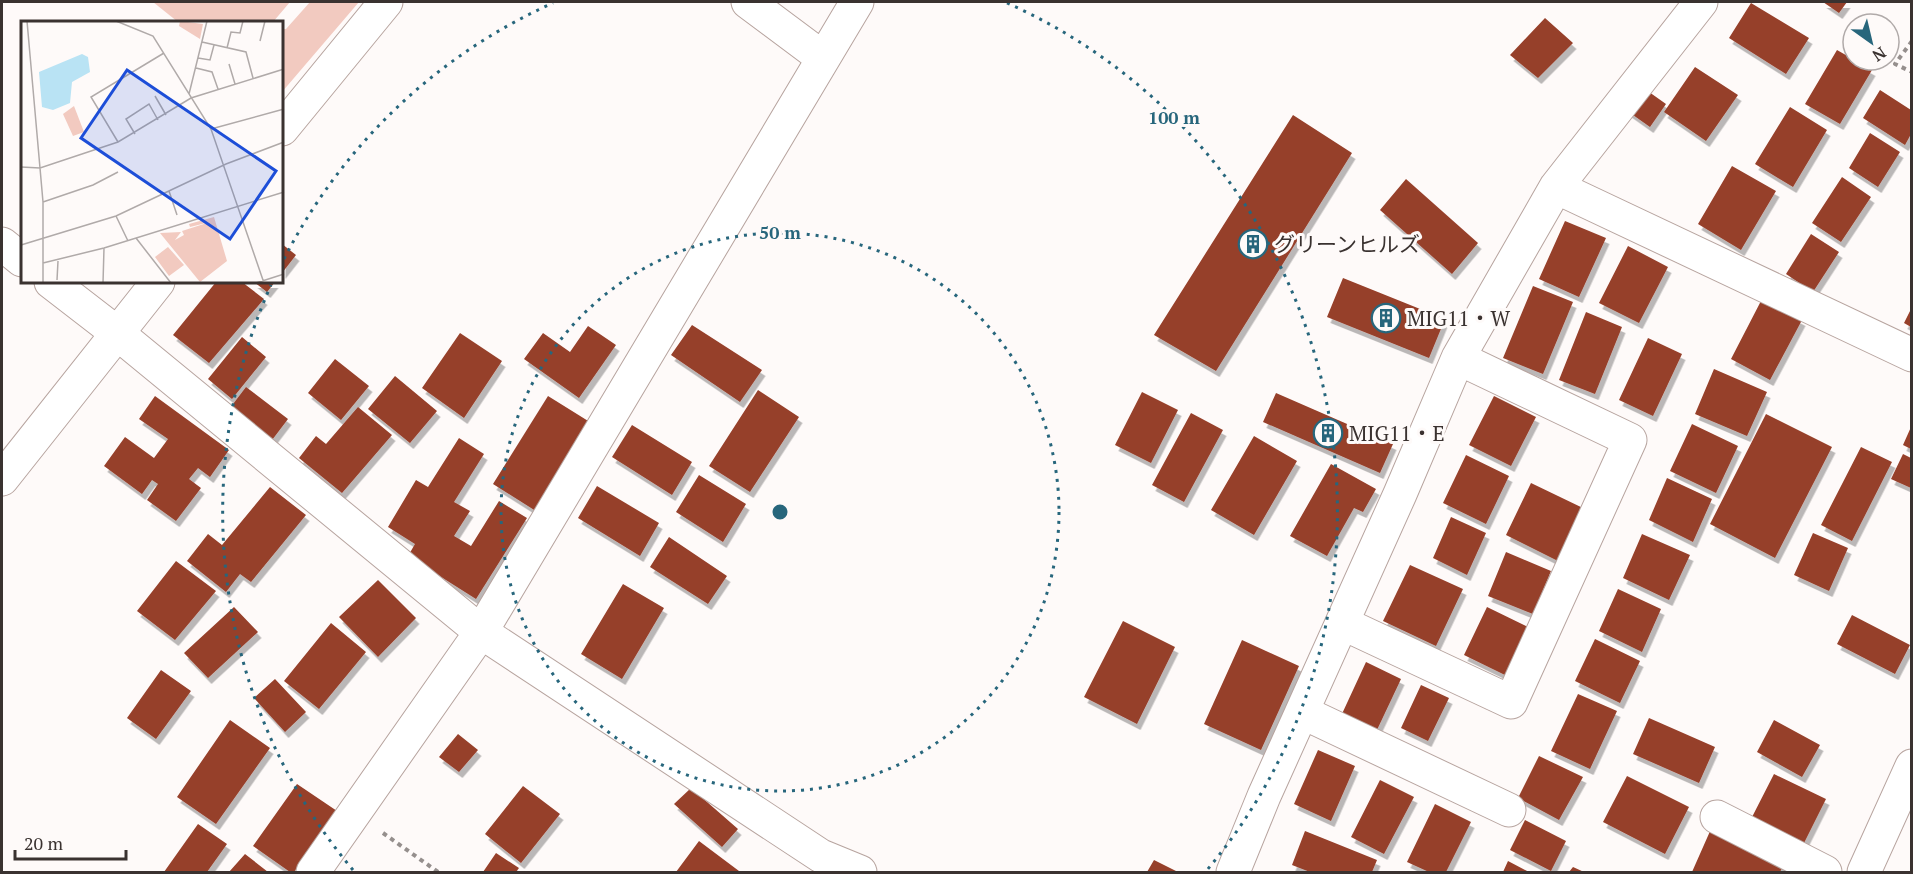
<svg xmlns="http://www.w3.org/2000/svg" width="1913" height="874" font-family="'PT Serif','Noto Sans JP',serif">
  <defs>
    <filter id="shadow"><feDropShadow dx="3.5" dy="6" stdDeviation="0" flood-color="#0004"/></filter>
  </defs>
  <rect width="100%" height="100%" fill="#fefaf9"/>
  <path fill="#f2cac0" d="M153,2H290L273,22H178Z
    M310,2H359L282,92V29H286Z"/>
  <path fill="#963f2a" filter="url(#shadow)" d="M1823,2H1847L1839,13Z
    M1751,3L1809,38L1786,74L1729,38Z
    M1545,18L1573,43L1538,78L1510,55Z
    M1837,50L1872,70L1840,124L1805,104Z
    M1695,67L1738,95L1706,141L1664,112Z
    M1642,87L1666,104L1650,127L1626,110Z
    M1880,90L1911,110V134L1905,145L1863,118Z
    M1790,107L1827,130L1793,187L1755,164Z
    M1293,115L1352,153L1216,371L1154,335Z
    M1870,133L1900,152L1878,187L1849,168Z
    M1732,166L1776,191L1741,250L1698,224Z
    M1842,177L1871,197L1841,242L1812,223Z
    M1406,179L1478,243L1452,274L1380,210Z
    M1565,221L1606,238L1579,297L1539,279Z
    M1811,234L1839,252L1813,292L1786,274Z
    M282,244L296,255L282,273Z
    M1628,246L1668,267L1639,323L1599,303Z
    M1343,278L1445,319L1429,358L1327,317Z
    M216,282H242L264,299L209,363L173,335Z
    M254,282H275L267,292Z
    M1533,286L1573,302L1543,374L1503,358Z
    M1762,299L1802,320L1770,380L1731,359Z
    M1911,309V327L1904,323Z
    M1586,312L1622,327L1595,394L1559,380Z
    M692,325L762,370L740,402L671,355Z
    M588,326L616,345L579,398L524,359L543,333L570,352Z
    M460,333L502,361L464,418L422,388Z
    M242,337L266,357L232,399L208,379Z
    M1648,338L1682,354L1653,416L1619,400Z
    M335,359L369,386L341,420L308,393Z
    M1714,369L1767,392L1747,436L1695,414Z
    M395,376L437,411L410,443L368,409Z
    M246,387L288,419L269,444L227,412Z
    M758,390L799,417L750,492L709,466Z
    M1142,392L1178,410L1151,463L1115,445Z
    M1276,393L1393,444L1380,473L1263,422Z
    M155,396L229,450L210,477L198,468L189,479L201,488L176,521L147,500L158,484L152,480L142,494L104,466L125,437L154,458L168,439L139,419Z
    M548,396L593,424L539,513L493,484Z
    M1494,396L1536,417L1511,466L1469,445Z
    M358,407L392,435L342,493L299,458L316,436L326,444Z
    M1191,413L1223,430L1184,502L1152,485Z
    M1766,414L1832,447L1775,558L1710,524Z
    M1692,424L1738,446L1716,493L1670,471Z
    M632,425L692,462L672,495L612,457Z
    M1911,427V449L1903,445Z
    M1254,436L1297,461L1254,535L1211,510Z
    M459,438L484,454L454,502L470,511L454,536L471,546L499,501L527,518L476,599L408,556L415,544L388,527L416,480L428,487Z
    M1861,447L1892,462L1852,541L1821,525Z
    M1903,454L1911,458V488L1891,479Z
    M1466,455L1509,476L1486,524L1443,503Z
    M1331,464L1376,489L1363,512L1354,508L1327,556L1290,536Z
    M699,475L746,504L723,542L676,512Z
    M1667,478L1712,499L1693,542L1649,520Z
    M1531,483L1585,509L1558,561L1506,535Z
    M597,486L659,523L640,556L578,518Z
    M270,487L306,515L251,582L240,574L226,592L187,561L208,534L222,545Z
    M1451,517L1486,533L1467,575L1433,558Z
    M1813,533L1848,548L1829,591L1794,575Z
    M1642,534L1690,555L1669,600L1623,578Z
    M669,537L727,576L708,604L650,567Z
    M1506,552L1551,571L1533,614L1488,596Z
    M176,561L216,591L175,640L137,611Z
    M1410,565L1463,589L1436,646L1383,621Z
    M378,580L416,618L378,657L339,617Z
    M623,584L664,608L622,679L581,654Z
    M1618,589L1661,609L1642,652L1599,631Z
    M234,607L258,632L208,678L184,653Z
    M1487,607L1528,627L1505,675L1464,655Z
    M1852,615L1910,645L1895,674L1837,644Z
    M1123,621L1175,647L1137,724L1084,697Z
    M331,623L366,652L319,709L284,681Z
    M1595,639L1640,661L1620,703L1575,681Z
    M1242,640L1299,666L1261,750L1204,724Z
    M1366,662L1401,679L1376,732L1341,716Z
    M161,670L191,691L156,739L127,718Z
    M275,679L306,712L285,732L254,698Z
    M1421,685L1449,698L1428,741L1401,728Z
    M1578,694L1617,711L1590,769L1551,751Z
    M1649,718L1715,747L1699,783L1633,754Z
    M230,720L270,748L216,824L177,797Z
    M1774,720L1820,745L1802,777L1757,752Z
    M458,734L478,750L459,772L439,757Z
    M1318,750L1355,766L1331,821L1294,804Z
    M1539,756L1583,777L1559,820L1518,798Z
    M1774,774L1826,799L1802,847L1750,821Z
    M1627,776L1689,807L1665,854L1603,822Z
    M1380,780L1414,797L1384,854L1351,837Z
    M297,784L337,811L294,872H290L253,846Z
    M523,786L560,814L521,863L485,834Z
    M691,788L738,829L722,847L674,804Z
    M1435,804L1471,822L1446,872H1429L1407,862Z
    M1525,820L1566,841L1551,871L1510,850Z
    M198,824L227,844L207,872H164Z
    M1711,829L1785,862L1780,872H1692Z
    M1305,831L1377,860L1372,872H1310L1292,865Z
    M699,841L739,871L737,872H676Z
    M496,853L519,868L516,872H483Z
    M245,854L268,872H229Z
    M1154,860L1178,872H1147Z
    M1508,861L1529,872H1503Z
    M1573,867L1584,872H1569Z"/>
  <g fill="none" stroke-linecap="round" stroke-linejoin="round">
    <g stroke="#b7a49f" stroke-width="35">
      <path id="minor" d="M748,2L823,58
        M282,129L386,2
        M1556,187L1912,355
        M2,244L22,260
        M51,282L117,333L481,632L821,856L860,872
        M2,479L158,282
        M1342,623L1511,702L1630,440L1458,358
        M1302,712L1509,810
        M1717,817L1825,872
        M313,872L481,632L857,2
        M1233,872L1264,796L1400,494L1458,358L1556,187L1701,2
        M1864,872L1912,766"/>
    </g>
    <path stroke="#958f8d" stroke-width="4" stroke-dasharray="4.5 4.5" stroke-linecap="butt" d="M1912,41L1895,64L1912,72
      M383,833L438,872"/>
    <use href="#minor" stroke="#fff" stroke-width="33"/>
  </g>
  <g fill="none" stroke="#27667c" stroke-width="3" stroke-dasharray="3 6">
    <circle cx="780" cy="512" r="279"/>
    <path d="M353 870A557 557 0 0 1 271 285M284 259A557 557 0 0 1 553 3M1007 3A557 557 0 0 1 1207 870"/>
  </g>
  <defs>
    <g id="building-ring" transform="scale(1.5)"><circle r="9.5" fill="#fefaf9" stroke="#27667c" stroke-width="1.5"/><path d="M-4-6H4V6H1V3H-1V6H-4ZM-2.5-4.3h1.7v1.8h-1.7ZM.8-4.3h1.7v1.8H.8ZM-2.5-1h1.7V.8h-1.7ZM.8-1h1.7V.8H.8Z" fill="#27667c"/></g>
  </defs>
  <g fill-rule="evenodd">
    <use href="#building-ring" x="1253" y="244"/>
    <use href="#building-ring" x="1386" y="318"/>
    <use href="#building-ring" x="1328" y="433"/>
  </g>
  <g text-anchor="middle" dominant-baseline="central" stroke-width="6" stroke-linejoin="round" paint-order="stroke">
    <g font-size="21" fill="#3a3230" stroke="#fefaf9" text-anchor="start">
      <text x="1274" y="244">グリーンヒルズ</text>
      <text x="1407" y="318">MIG11・W</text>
      <text x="1349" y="433">MIG11・E</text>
    </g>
  </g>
  <g transform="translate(21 21)">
    <rect width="262" height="262" fill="#fefaf9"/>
    <path d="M159,0L182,3L179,18L158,5ZM53,85L63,111L52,115L42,93ZM193,196L206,240L179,261L139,212L160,211L154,219L163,214L161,210L189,201L169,206L168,203ZM147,226L163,244L148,255L134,236Z" fill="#f2cac0"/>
    <path d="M61,33L67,36L69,51L51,61L49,82L32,89L21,86L18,51Z" fill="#b9e3f4"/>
    <path fill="none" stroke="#b0aaa9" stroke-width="1.5" d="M6,0L22,181V262M95,0L132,15L190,108L243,262M239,20L244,0M181,21L225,31L232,57M206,27L210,11L219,12L222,0M177,37L189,39L193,24M208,43L214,63M175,47L191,51L197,68M168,73L186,0M134,75L145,94M190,108L263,88M114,113L105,98L128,83L137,99M97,121L70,76L143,32M0,146L19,147L97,121L170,77L263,48M148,170L156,194M22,181L72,164L97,151M95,195L107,220M115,217L150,262M0,224L95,195L205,143L263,121M22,242L83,227L263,171M36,259L37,240M82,262L83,227M235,262L263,253"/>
    <path fill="#1d4ed8" fill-opacity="0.15" stroke="#1d4ed8" stroke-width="3" d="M106,49L255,150L209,218L60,117Z"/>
    <rect width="262" height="262" fill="none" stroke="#3a3230" stroke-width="3"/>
  </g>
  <circle cx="780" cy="512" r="9" fill="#27667c" stroke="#fefaf9" stroke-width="3"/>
  <g font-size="18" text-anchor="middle" font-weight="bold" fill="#27667c" stroke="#fefaf9" stroke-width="6" stroke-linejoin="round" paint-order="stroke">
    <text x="1174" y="124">100 m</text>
    <text x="780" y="239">50 m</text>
  </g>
  <rect width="1913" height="874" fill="none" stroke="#3a3230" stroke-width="6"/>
  <g transform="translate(1871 42) rotate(146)"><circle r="28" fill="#fefaf9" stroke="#b0aaa9" stroke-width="1.5"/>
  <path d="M0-4.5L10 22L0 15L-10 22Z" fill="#27667c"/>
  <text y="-9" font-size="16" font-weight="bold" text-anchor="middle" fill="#3a3230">N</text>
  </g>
  <path d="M15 850v9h111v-9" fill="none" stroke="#3a3230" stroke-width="3"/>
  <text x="24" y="850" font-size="18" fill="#3a3230" stroke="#fefaf9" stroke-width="4.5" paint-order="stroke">20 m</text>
</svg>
